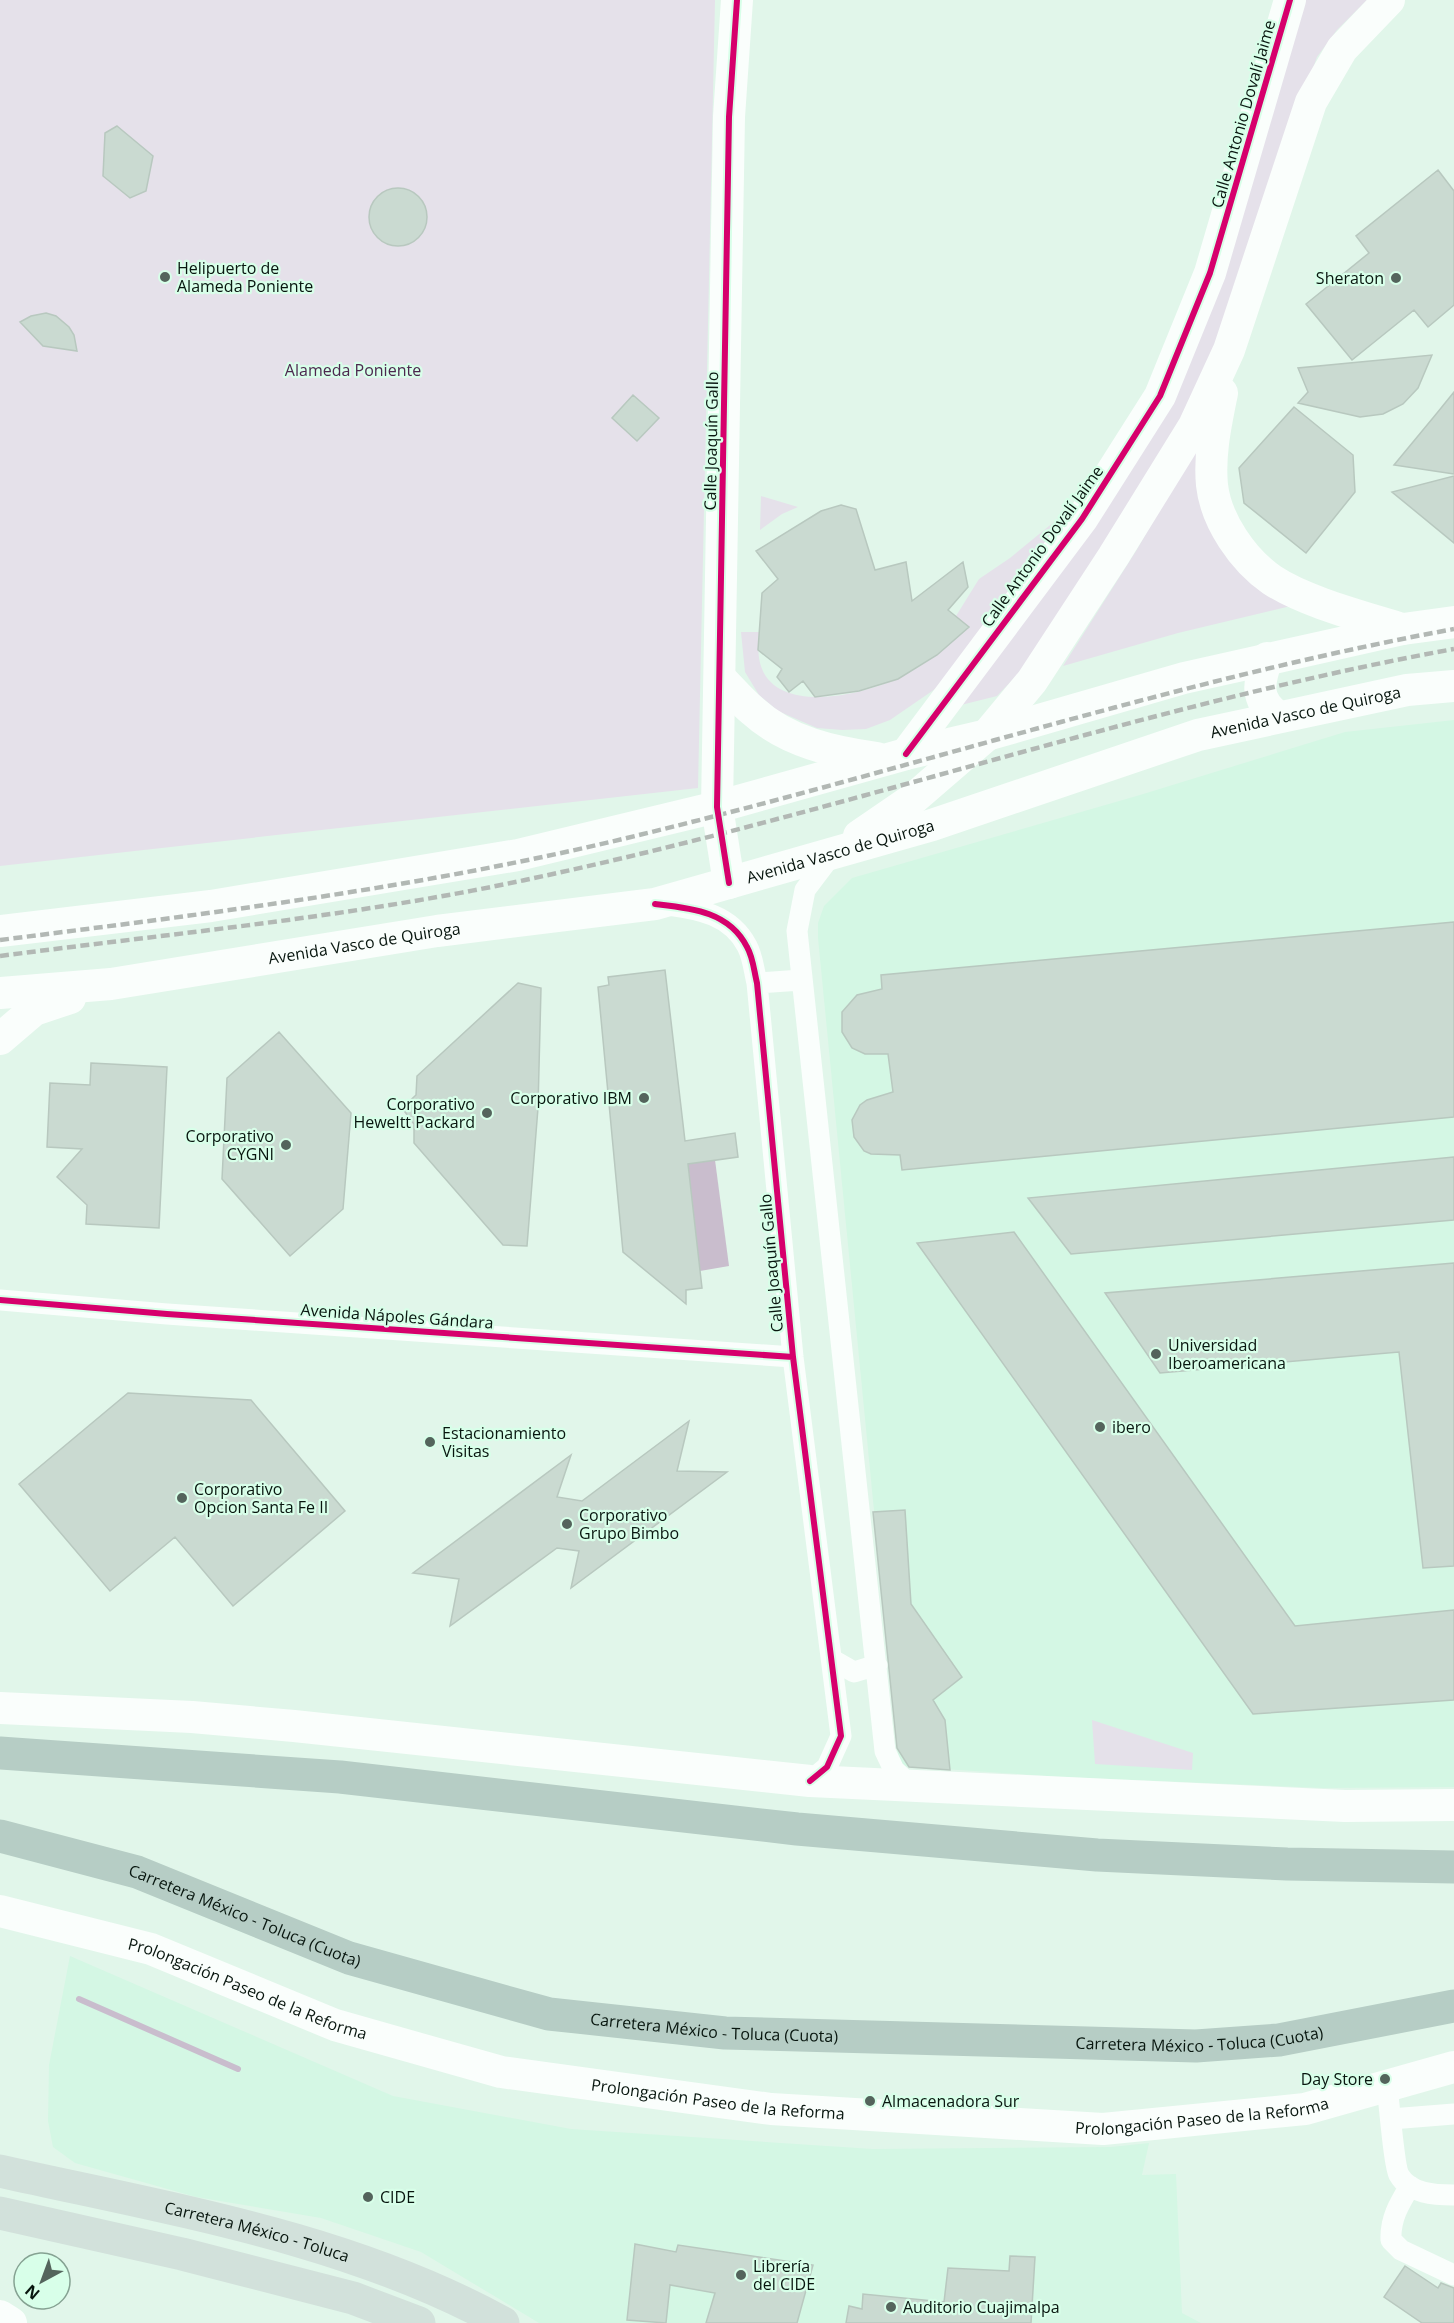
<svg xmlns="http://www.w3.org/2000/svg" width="1454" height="2323" font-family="'Open Sans',sans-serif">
  <rect width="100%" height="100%" fill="#e1f6ea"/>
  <path fill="#d4f7e4" d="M1454,720V1787L1323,1788L1062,1777L899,1766L818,938V923L824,906L852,878L1140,795L1345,732Z
    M70,1956L393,2096L571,2129L873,2149L1111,2147L1149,2143L1142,2175L1176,2174L1182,2313L1201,2323H539L421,2252L321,2218L196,2197L75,2163L53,2147L48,2121L49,2065Z"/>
  <path fill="#e5e1ea" d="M0,0H715L698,788L0,866Z
    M1299,0H1367L1337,30L1317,57L1190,413L1019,673L997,696L957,706L1165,403Z
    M1205,432L1198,460L1295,605L1178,633L1063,666L1136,551Z
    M761,496L798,507L782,514L760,530Z
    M1071,508L938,687L890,720L866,729L842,730L817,728L778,711L759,695L745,672L741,632H760C744,719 850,701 898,678C925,666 947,647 968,627L956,616L979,579L1010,558Z
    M1092,1720L1193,1753L1192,1770L1095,1764Z"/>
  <path fill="#c9bdcd" d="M715,1160L729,1266L700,1271L688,1164Z"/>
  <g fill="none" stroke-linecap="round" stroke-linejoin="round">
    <path stroke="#c9bdcd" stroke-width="6" d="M79,1999L238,2069"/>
  </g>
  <path fill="#cadad1" stroke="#b8c8bf" stroke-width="1.5" d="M117,126L153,156L146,191L130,198L103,176L105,133Z
    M1438,170L1454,191V305L1428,327L1414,310L1352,360L1306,304L1369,253L1356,236Z
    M369 217a29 29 0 1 1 58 0a29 29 0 1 1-58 0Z
    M46,313L56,316L69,327L74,335L77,351L43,346L20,322L31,316Z
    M1432,355L1418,388L1403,404L1383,414L1360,417L1298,403L1308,392L1298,368Z
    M1454,392V474L1394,465L1437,413Z
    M633,395L659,418L637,441L612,418Z
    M1294,407L1353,455L1355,492L1306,553L1244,503L1239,468Z
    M1454,476V543L1392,492Z
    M841,505L856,509L875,570L906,562L912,601L963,562L968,587L948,610L969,627L937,655L898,679L859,691L815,697L803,681L789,692L777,677L782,669L758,650L762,593L778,579L756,551L821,511Z
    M1454,922V1117L902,1170L900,1155L871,1154L864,1151L854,1137L852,1120L860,1105L867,1100L893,1092L888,1054H865L852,1048L842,1032V1012L857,995L882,989L881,975Z
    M665,970L685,1141L735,1133L738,1157L688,1164L702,1288L686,1290V1304L623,1252L598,987L609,985L608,977Z
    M518,983L541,988L538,1108L527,1246L503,1245L414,1143V1124L402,1108L416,1095L417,1076Z
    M279,1032L351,1113L343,1209L290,1256L222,1179L227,1078Z
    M91,1063L167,1067L159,1228L86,1224L87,1205L57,1177L82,1149L47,1147L50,1083L90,1085Z
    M1454,1157V1220L1071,1254L1028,1198Z
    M1014,1232L1295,1626L1454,1610V1700L1253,1714L917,1243Z
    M1454,1263V1566L1423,1568L1399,1352L1160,1373L1105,1293Z
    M128,1393L251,1400L345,1511L233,1606L175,1537L110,1591L19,1484Z
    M689,1421L677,1471L727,1472L571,1588L579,1551L557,1548L450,1626L459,1579L413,1573L571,1455L557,1497L582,1501Z
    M905,1510L911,1604L962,1677L933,1700L945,1720L950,1770L909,1767L897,1748L873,1512Z
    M635,2244L676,2252L678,2245L813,2265L797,2323H706L715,2293L670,2285L666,2323L627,2320Z
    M1010,2256L1035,2257L1031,2323H846L849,2306L862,2309L863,2294L944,2302L948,2268L1009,2271Z
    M1405,2266L1438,2288L1441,2283L1454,2288V2323H1422L1384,2297Z"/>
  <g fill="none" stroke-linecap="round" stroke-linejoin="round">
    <path stroke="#fafefc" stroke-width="21" d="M833,853L805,890L797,931L885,1751L894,1770L911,1786
      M668,905C699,909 731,915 747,946C753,957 754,971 757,983L793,1357L841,1736L827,1767L810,1781
      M757,983L801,980
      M0,1300L167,1314L793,1357
      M833,1660L854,1672L877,1665
      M1387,2086C1389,2101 1394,2166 1399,2175C1410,2194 1435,2195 1454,2195
      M1391,2119L1454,2114
      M1410,2186C1399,2204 1390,2219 1391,2240L1401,2250L1454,2275"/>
    <g stroke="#fafefc" stroke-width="32">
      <path d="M1222,393C1216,423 1209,454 1212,485C1216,521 1243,560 1272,580C1305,602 1364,617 1402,629"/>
      <path d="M1267,658C1259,682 1254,699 1277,716"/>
      <path d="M720,678C731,689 741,701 753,711C787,742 833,752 877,758"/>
      <path d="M906,754L1082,519L1160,396L1210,273L1290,0"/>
      <path d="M859,836L913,799L987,735L1032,681L1113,557L1194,426L1229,350L1311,102L1342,49L1389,0"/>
      <path d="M729,883L717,807L729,117L737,0"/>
      <path d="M0,931L211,906L518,855L717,807L906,754L987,735L1184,678L1403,629L1454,622"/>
      <path id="s1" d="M0,993L111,984L437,931L655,904L932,825L1198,735L1407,690L1454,686"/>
      <path d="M0,1039L34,1010L70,998"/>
      <path d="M0,1708L192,1717L294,1726L810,1781L1345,1806L1454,1805"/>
      <path id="s2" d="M0,1911L151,1949L335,2025L501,2072L771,2109L1103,2129L1305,2109L1454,2067"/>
      <path d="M0,2316L11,2323"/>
    </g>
    <g stroke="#d2e1db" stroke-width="33">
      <path id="s3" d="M0,2171C170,2209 349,2238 503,2323"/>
      <path d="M0,2213L182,2254L353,2298L419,2323"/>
    </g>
    <g stroke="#b6cdc5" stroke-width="33">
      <path d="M0,1753L340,1777L797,1829L1097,1855L1287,1864L1454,1867"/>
      <path id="s4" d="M0,1836L137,1872L349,1958L549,2014L725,2033L1196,2046L1279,2040L1454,2006"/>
    </g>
    <path stroke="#b2b8b4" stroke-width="4.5" stroke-dasharray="9 4.5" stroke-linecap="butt" d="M0,940C213,913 426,887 635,836C909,770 1176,680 1454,629
      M0,956C175,933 352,917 525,880C838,814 1140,706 1454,649"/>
    <g stroke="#d8ffe9" stroke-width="10">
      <path id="cycleway" d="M906,754L1082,519L1160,396L1210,273L1290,0
        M729,883L717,807L729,117L737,0
        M655,904C690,908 729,911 747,947C753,957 754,971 757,983L793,1357L841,1736L827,1767L810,1781
        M0,1300L167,1314L793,1357"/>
    </g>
    <use href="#cycleway" stroke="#d6006c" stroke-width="6"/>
  </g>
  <g fill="#54645c" stroke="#d8ffe9" stroke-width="2">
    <circle cx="165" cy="277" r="6"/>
    <circle cx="1396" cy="278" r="6"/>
    <circle cx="644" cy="1098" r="6"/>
    <circle cx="487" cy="1113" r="6"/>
    <circle cx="286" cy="1145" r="6"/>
    <circle cx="1156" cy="1354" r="6"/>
    <circle cx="1100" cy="1427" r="6"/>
    <circle cx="430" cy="1442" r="6"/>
    <circle cx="182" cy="1498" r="6"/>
    <circle cx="567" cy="1524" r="6"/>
    <circle cx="1385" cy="2079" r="6"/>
    <circle cx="870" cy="2101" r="6"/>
    <circle cx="368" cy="2197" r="6"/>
    <circle cx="741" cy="2275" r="6"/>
    <circle cx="891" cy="2307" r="6"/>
  </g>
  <g text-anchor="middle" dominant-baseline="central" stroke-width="4.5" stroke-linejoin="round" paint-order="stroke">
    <g font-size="16" fill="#08160f" stroke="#d8ffe9">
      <text transform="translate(1243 114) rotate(-74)">Calle Antonio Dovalí Jaime</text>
      <text transform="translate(711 441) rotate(-89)">Calle Joaquín Gallo</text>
      <text transform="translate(1042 546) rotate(-54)">Calle Antonio Dovalí Jaime</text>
      <text stroke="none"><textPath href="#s1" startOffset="1340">Avenida Vasco de Quiroga</textPath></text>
      <text stroke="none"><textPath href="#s1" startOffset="854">Avenida Vasco de Quiroga</textPath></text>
      <text stroke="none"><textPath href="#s1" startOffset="368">Avenida Vasco de Quiroga</textPath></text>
      <text transform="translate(771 1263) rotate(-95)">Calle Joaquín Gallo</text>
      <text transform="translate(397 1316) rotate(4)">Avenida Nápoles Gándara</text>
      <text stroke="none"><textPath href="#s4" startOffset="258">Carretera México - Toluca (Cuota)</textPath></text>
      <text stroke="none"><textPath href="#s2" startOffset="260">Prolongación Paseo de la Reforma</textPath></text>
      <text stroke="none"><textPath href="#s4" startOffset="744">Carretera México - Toluca (Cuota)</textPath></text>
      <text stroke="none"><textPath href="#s4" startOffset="1230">Carretera México - Toluca (Cuota)</textPath></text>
      <text stroke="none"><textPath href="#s2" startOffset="746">Prolongación Paseo de la Reforma</textPath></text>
      <text stroke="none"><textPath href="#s2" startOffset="1232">Prolongación Paseo de la Reforma</textPath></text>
      <text stroke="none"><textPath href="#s3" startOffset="264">Carretera México - Toluca</textPath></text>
    </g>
    <g font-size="16" fill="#08160f" stroke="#d8ffe9" text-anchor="start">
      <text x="177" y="268">Helipuerto de<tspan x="177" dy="18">Alameda Poniente</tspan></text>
      <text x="1384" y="278" text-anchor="end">Sheraton</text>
      <text x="632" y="1098" text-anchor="end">Corporativo IBM</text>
      <text x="475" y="1104" text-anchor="end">Corporativo<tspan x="475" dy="18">Heweltt Packard</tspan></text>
      <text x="274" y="1136" text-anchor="end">Corporativo<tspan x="274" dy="18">CYGNI</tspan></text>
      <text x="1168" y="1345">Universidad<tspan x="1168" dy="18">Iberoamericana</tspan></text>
      <text x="1112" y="1427">ibero</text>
      <text x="442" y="1433">Estacionamiento<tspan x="442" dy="18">Visitas</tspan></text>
      <text x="194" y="1489">Corporativo<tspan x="194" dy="18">Opcion Santa Fe II</tspan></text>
      <text x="579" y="1515">Corporativo<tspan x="579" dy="18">Grupo Bimbo</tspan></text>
      <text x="1373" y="2079" text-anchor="end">Day Store</text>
      <text x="882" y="2101">Almacenadora Sur</text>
      <text x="380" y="2197">CIDE</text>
      <text x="753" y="2266">Librería<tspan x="753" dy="18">del CIDE</tspan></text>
      <text x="903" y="2307">Auditorio Cuajimalpa</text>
    </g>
    <g font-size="16" fill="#4c284f" stroke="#d8ffe9">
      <text x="353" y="370">Alameda Poniente</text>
    </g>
  </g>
  <g transform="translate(42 2281) rotate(221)"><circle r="28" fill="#d8ffe9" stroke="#85a292" stroke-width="1.5"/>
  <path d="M0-4.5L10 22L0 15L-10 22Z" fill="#54645c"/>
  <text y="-9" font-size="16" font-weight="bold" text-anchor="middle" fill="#08160f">N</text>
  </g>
</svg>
